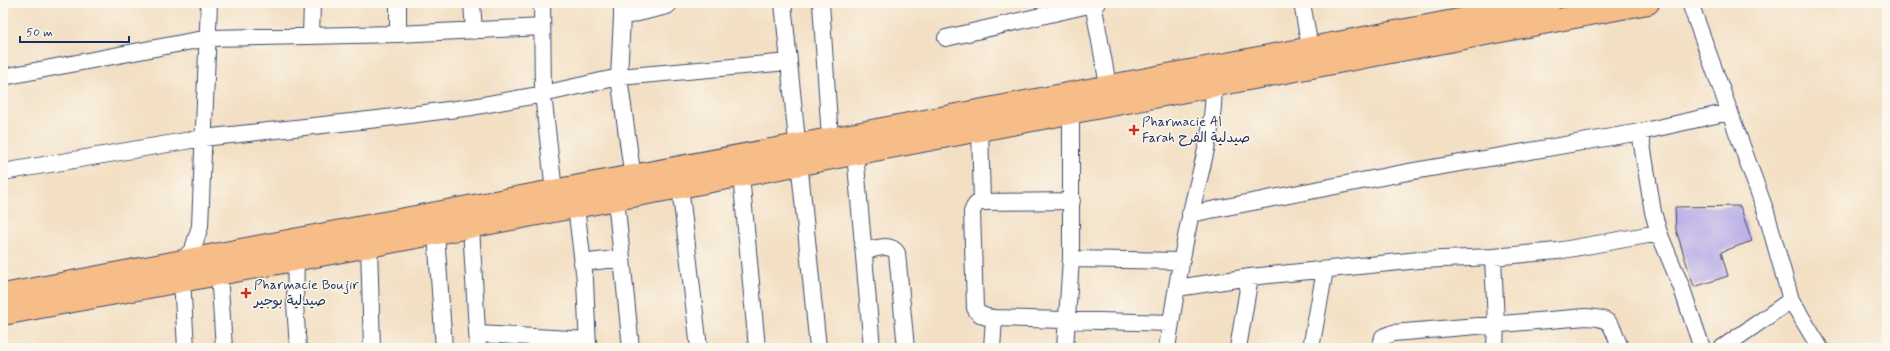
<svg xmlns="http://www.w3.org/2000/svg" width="1890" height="351" font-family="Mynerve,'Playpen Sans Arabic',sans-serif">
  <rect width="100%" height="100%" fill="#fbf7ec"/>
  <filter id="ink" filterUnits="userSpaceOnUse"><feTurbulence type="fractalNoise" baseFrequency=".025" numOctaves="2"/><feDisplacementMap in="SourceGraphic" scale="8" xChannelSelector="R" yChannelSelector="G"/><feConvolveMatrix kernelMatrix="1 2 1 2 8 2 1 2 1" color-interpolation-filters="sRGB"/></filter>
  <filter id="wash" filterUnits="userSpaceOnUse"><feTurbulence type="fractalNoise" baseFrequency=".012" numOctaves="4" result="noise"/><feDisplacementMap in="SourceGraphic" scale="16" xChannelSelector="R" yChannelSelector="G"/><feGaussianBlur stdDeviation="0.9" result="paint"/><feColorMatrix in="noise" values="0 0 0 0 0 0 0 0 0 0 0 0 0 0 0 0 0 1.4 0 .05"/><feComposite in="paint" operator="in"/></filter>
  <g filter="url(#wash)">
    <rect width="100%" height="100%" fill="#f3dfc3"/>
    <g id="blocks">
      <path fill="#b3a7e7" d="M1740,206L1752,241L1721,252L1728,276L1694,287L1676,230L1675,207Z"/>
    </g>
  </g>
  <g filter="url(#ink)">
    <use href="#blocks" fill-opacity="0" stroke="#3b496d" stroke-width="1"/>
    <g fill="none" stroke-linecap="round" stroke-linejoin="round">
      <g stroke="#3b496d" stroke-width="18">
        <path id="minor" d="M472,3L474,31
          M542,3L543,94L554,191
          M622,3V17L619,77L634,186
          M783,3L818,348
          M821,3L830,138
          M1093,3L1110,96
          M1302,3L1310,48
          M1690,3L1766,212L1791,300L1820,348
          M622,17L667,6L670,3
          M398,34V3
          M311,35L312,3
          M946,38L1097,3
          M3,77L208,38L398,34L542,27
          M980,130L982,202
          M1640,132L1653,212L1659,233L1681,286L1702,348
          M855,153L872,348
          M3,172L203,138L378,119L472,107L543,94L619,77L789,62
          M741,175L757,348
          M680,186L699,348
          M616,199L631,348
          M1072,201L982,202C976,203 974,206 972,212L975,308C979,316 986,317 994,318L1171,323
          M576,207L585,280L588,348
          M1190,214L1408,172L1640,132L1729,112
          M471,227L478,348
          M436,234L444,348
          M369,246L372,348
          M864,251C875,249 890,242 897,253L906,348
          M1493,257L1496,324L1495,348
          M296,259L295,304L298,348
          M1071,259L1181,261
          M582,263L622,258
          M219,273L224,348
          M1177,288L1250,277L1419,260L1493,257L1557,251L1659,233
          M478,334L588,340
          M186,348L181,262L193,249L200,226L209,3
          M992,348L994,318
          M1065,348L1071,259V112
          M1167,348C1174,303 1181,258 1191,213C1199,174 1219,115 1212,76
          M1238,348L1250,277
          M1311,348L1325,270
          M1380,348L1383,337L1393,333L1586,317C1614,318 1611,325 1620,348
          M1722,348L1791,300"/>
      </g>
      <g stroke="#3b496d" stroke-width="24">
        <path id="highway" d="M3,295L1549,3
          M3,314L369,246L1648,3"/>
      </g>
      <use href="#minor" stroke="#fff" stroke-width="16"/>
      <use href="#highway" stroke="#f7bd88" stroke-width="22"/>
    </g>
  </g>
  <g fill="#c8321e" stroke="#fbf7ec" stroke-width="1.5">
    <path d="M1132 124h4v4h4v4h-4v4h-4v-4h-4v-4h4z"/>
    <path d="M244 287h4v4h4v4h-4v4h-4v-4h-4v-4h4z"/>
  </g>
  <g text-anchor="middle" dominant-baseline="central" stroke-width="3" stroke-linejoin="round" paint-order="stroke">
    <g font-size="14" fill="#1b2f5e" stroke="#fbf7ec" text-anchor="start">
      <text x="1142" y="122">Pharmacie Al<tspan x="1142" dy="16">Farah صيدلية الفرح</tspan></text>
      <text x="254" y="285">Pharmacie Boujir<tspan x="254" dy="16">صيدلية بوجير</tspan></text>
    </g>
  </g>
  <rect width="1890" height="351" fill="none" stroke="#fbf7ec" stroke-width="16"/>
  <path d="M20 36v6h109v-6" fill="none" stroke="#1b2f5e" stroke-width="2"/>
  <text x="26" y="36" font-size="12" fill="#1b2f5e" stroke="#fbf7ec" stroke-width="3" paint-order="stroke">50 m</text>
</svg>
